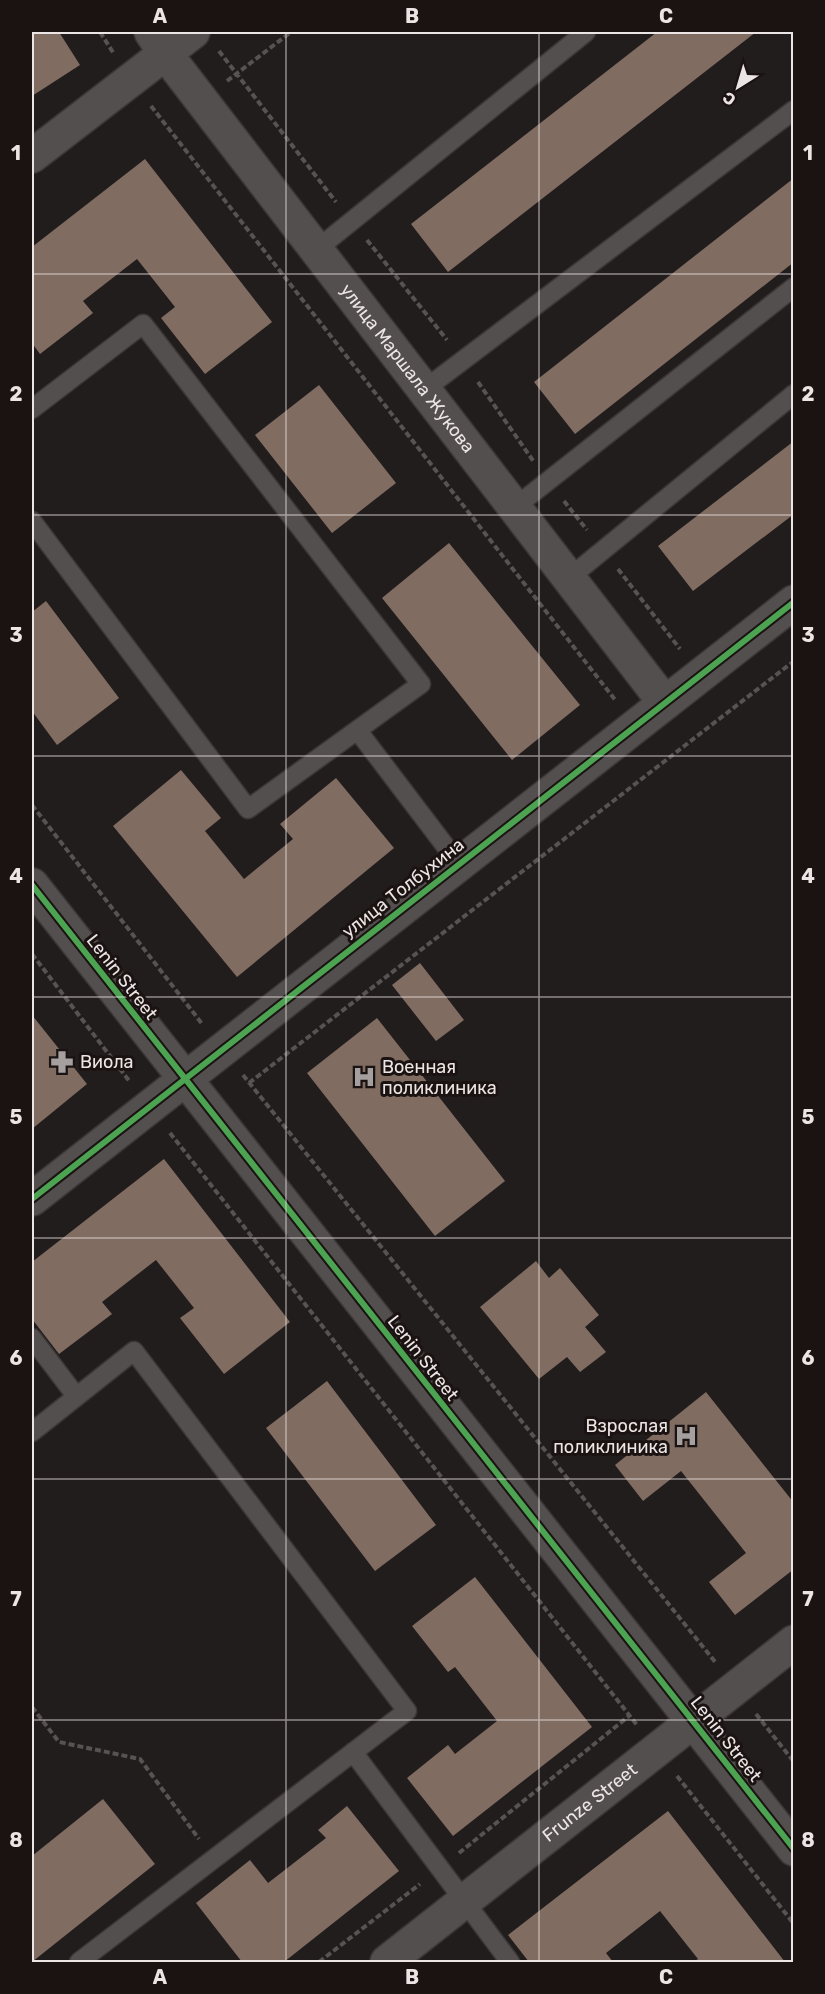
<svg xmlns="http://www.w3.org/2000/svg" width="825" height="1994" font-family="Rubik,sans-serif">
  <rect width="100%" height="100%" fill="#221d1d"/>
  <path fill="#806c61" d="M32,32H59L80,65L32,96Z
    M657,32H756L448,272L411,224Z
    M145,159L272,322L205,374L161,318L175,307L137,259L83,301L93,313L40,354L32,343V247Z
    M794,178V262L575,434L534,382Z
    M319,385L396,483L332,533L255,435Z
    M794,441V514L693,591L658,546Z
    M449,543L580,705L512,760L382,598Z
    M46,601L119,698L57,745L32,711V612Z
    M181,770L221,818L205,831L244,879L293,839L280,824L336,778L394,848L237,977L113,826Z
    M420,963L464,1020L436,1041L392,985Z
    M32,1015L87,1084L32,1129Z
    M377,1018L505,1181L435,1236L307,1073Z
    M164,1159L290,1322L224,1374L180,1318L194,1308L156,1260L102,1302L112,1314L59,1354L32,1319V1262Z
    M536,1261L549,1278L560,1268L599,1315L585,1327L606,1352L580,1372L567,1357L539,1379L480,1307Z
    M327,1381L436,1525L375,1571L266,1428Z
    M706,1392L794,1503V1569L735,1615L709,1582L746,1553L681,1471L643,1501L615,1465Z
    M475,1577L592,1727L453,1836L407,1778L448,1745L455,1754L497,1721L455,1667L448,1672L412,1626Z
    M103,1799L155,1864L32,1962V1856Z
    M347,1806L399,1871L284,1962H242L196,1903L250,1860L268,1883L326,1838L318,1830Z
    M668,1811L785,1962H693L698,1959L660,1911L606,1953L613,1962H529L508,1935Z"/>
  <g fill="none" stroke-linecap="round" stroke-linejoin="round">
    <g stroke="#3c3737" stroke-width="21">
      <path id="service" d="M316,250L586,32
        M425,389L794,110
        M32,409L143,324L421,684L248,809L32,521
        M515,507L794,287
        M569,578L794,394
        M358,731L459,864
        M32,1338L76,1396
        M32,1432L134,1351L407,1711L79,1962
        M353,1752L510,1962"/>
    </g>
    <g stroke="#3c3737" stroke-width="36">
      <g id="minor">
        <path id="s1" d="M151,32L165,53L665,703"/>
        <path d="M32,1199L794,602"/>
        <path id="s2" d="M387,1962L794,1642"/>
      </g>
    </g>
    <g stroke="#3c3737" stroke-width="36">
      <path id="tertiary" d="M32,156L193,32
        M32,885L794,1849"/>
    </g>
    <path stroke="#565352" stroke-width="4" stroke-dasharray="6 3" stroke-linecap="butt" d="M100,32L114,54
      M219,51L336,202
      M227,81L291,32
      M151,106L616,701
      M367,240L447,340
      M478,382L534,462
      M564,501L587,530
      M618,569L680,649
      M32,805L203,1025
      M32,954L130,1082
      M243,1075L716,1663
      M249,1083L794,661
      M170,1133L637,1725
      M32,1707L59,1742L140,1759L199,1839
      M756,1714L794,1762
      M677,1776L794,1924
      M459,1853L629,1716
      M319,1962L420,1884"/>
    <use href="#service" stroke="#534f4f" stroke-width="18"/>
    <use href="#minor" stroke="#534f4f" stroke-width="33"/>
    <use href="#tertiary" stroke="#534f4f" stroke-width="33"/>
    <g stroke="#1b1312" stroke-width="10">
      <path id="cycleway" d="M32,885L794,1849
        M32,1199L794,602"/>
    </g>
    <use href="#cycleway" stroke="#4ca352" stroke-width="6"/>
  </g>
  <path fill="none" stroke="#ece5e5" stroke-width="1.5" stroke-opacity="0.55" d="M286,32V1962M539,32V1962M32,274H794M32,515H794M32,756H794M32,997H794M32,1238H794M32,1479H794M32,1720H794"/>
  <defs>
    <g id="pharmacy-bare" transform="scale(1.8)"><path d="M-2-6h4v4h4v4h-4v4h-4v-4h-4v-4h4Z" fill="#a59f9f" stroke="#1b1312" stroke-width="2.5" paint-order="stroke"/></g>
    <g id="hospital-bare" transform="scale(1.8)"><path d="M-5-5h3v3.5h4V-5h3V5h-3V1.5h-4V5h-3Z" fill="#a59f9f" stroke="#1b1312" stroke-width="2.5" paint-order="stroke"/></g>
  </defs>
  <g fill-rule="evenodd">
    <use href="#pharmacy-bare" x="62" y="1062"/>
    <use href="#hospital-bare" x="364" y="1077"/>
    <use href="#hospital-bare" x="686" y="1436"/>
  </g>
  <g text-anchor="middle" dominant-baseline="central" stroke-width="6" stroke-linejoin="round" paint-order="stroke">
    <g font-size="18" fill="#ece5e5" stroke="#1b1312">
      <text stroke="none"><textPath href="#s1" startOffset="423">улица Маршала Жукова</textPath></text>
      <text transform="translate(403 888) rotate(-38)">улица Толбухина</text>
      <text transform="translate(122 977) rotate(52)">Lenin Street</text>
      <text transform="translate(423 1358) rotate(52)">Lenin Street</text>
      <text transform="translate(726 1739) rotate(52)">Lenin Street</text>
      <text stroke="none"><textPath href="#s2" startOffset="258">Frunze Street</textPath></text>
    </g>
    <g font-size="18" fill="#ece5e5" stroke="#1b1312" text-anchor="start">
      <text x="80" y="1062">Виола</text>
      <text x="382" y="1067">Военная<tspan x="382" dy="21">поликлиника</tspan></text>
      <text x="668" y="1426" text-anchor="end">Взрослая<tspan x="668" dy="21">поликлиника</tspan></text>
    </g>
  </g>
  <rect width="825" height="1994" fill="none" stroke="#1b1312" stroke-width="66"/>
  <g transform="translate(738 87) rotate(217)" stroke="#1b1312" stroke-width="4.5" paint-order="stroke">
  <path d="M0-4.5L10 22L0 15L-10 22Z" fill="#ece5e5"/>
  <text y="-9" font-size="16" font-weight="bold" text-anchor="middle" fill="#ece5e5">С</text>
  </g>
  <rect x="33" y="33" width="759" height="1928" fill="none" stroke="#ece5e5" stroke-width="2"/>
  <g font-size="20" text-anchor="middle" font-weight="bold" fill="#ece5e5">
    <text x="160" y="23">A</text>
    <text x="412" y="23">B</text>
    <text x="666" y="23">C</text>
    <text x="16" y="160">1</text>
    <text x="808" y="160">1</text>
    <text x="16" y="401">2</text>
    <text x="808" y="401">2</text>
    <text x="16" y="642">3</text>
    <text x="808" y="642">3</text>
    <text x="16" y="883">4</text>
    <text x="808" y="883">4</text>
    <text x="16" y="1124">5</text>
    <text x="808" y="1124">5</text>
    <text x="16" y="1365">6</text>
    <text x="808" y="1365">6</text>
    <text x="16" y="1606">7</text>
    <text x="808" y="1606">7</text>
    <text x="16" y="1847">8</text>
    <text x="808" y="1847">8</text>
    <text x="160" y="1984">A</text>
    <text x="412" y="1984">B</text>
    <text x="666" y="1984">C</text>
  </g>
</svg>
